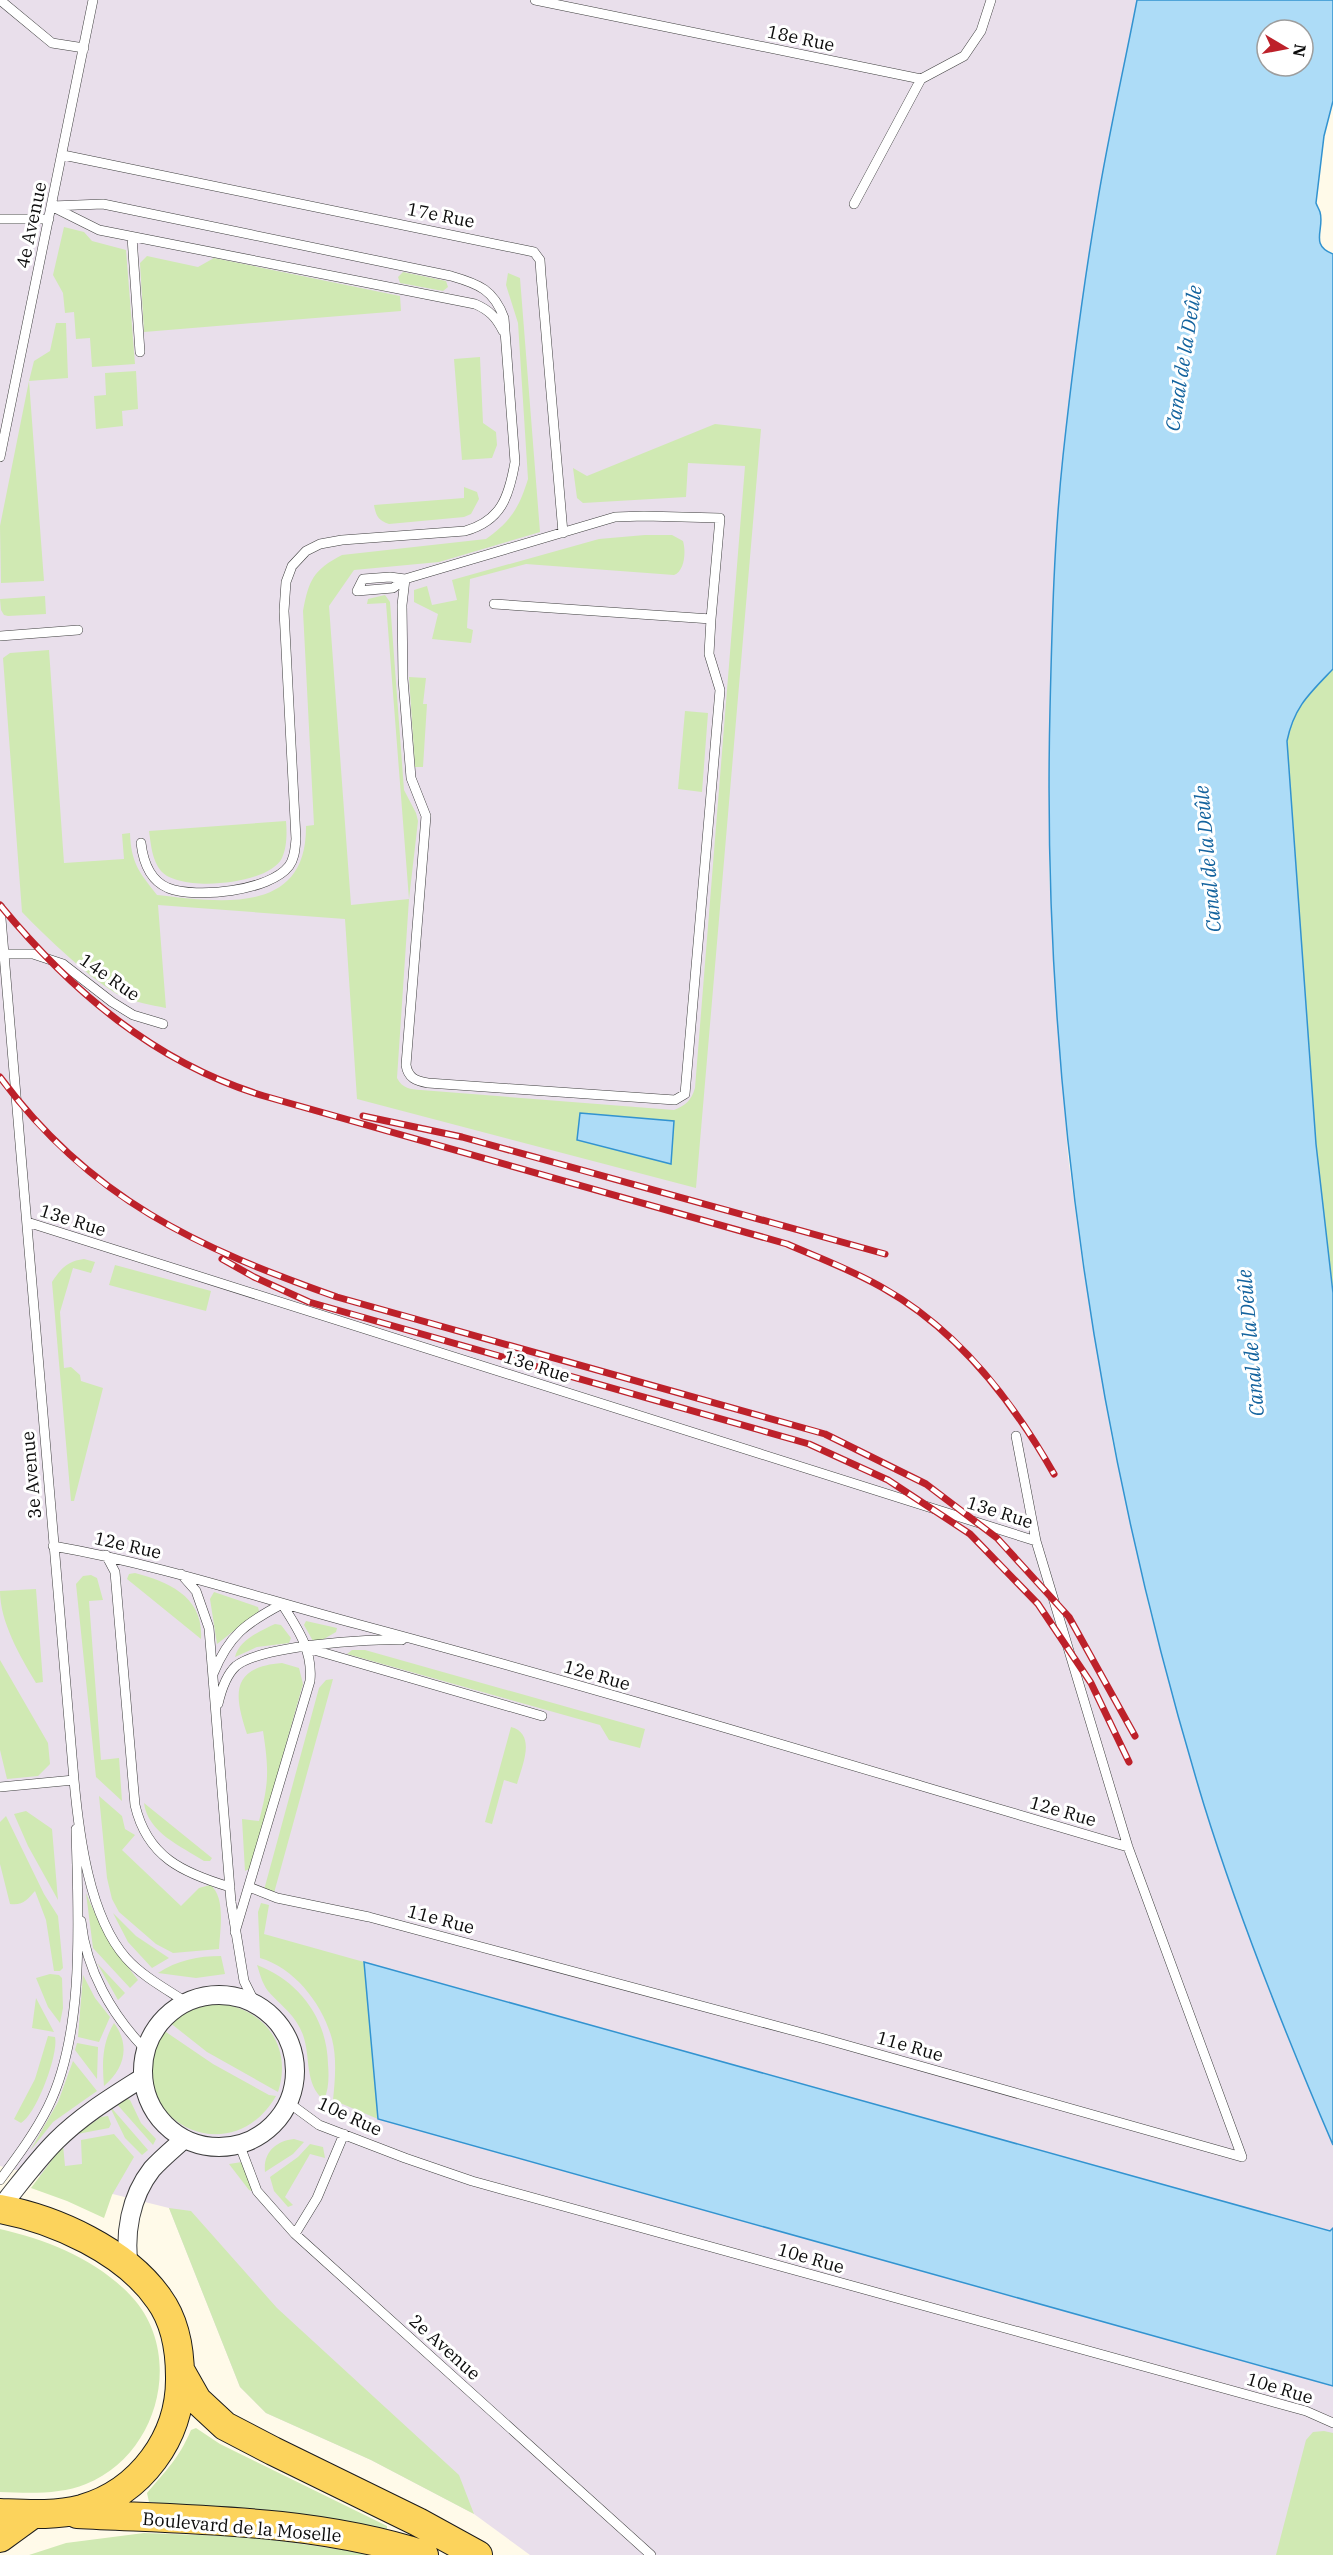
<svg xmlns="http://www.w3.org/2000/svg" width="1333" height="2555" font-family="'IBM Plex Serif',serif">
  <rect width="100%" height="100%" fill="#fffae9"/>
  <path fill="#e9dfeb" d="M0,0H1137L1097,204L1063,457L1057,535L1051,659L1049,870L1053,955L1068,1156L1082,1261L1112,1440L1149,1608L1205,1807L1249,1937L1296,2058L1333,2145V2228L1330,2231L364,1962L378,2119L1333,2386V2555H530L474,2514L371,2460L266,2413L240,2387L169,2208L0,2166Z"/>
  <path fill="#d0e9b3" d="M64,227L84,232L92,241L126,250L135,364L92,367L90,338L76,339L74,312L65,313L63,293L53,275Z
    M147,256L198,267L214,258L400,296L401,311L144,332L140,263Z
    M403,272L446,281L448,287L443,291L400,283L398,277Z
    M508,273L520,278L540,532L439,562L354,570L329,606L351,905L409,899L386,603L367,604L368,599L385,595L390,602L404,790L416,813L418,821L409,899L397,1078C403,1089 410,1089 421,1090L674,1110C686,1105 691,1101 695,1088L745,466L688,463L686,497L583,503L577,498L573,468L587,476L715,424L761,429L696,1188L357,1099L345,919L158,905L166,1008C150,1005 136,1002 121,996C93,982 45,936 22,912L3,658L10,653L49,650L64,863L124,859L122,834L130,833C131,863 139,872 157,895C220,902 307,916 306,826L314,825L303,611C309,580 313,570 342,555L486,539C511,521 519,508 528,479L518,323L506,285Z
    M56,323H66L68,378L29,381L44,581L1,583L0,526L29,381L34,361L50,351Z
    M480,357L483,423L496,432L497,445L492,458L462,460L454,359Z
    M136,371L138,409L122,411L123,426L96,429L94,396L106,395L105,373Z
    M464,487L477,492L479,499L471,514L464,517L389,524C378,520 376,516 374,505L464,498Z
    M645,535H672L683,541C686,551 685,571 674,575L526,564L470,579L467,628L473,630L471,643L432,639L438,614L414,602V590L427,586L432,605L457,600L452,580L599,539Z
    M45,596L46,614L8,616L4,615L1,610L0,599Z
    M1333,669V1293L1316,1144L1287,741C1294,707 1309,694 1333,669Z
    M409,677L426,678L423,704H427L423,767H415Z
    M685,711L708,713L702,792L678,789Z
    M286,821C287,833 287,847 282,858C269,885 180,893 161,871C152,860 151,845 149,831Z
    M84,1259L95,1262L91,1273L73,1268L60,1312L64,1368L71,1367L80,1375L81,1381L103,1388L74,1501H71L52,1282C61,1268 68,1261 84,1259Z
    M115,1265L211,1291L206,1311L109,1285Z
    M135,1573C169,1582 204,1597 201,1639L127,1579L129,1574Z
    M91,1575L97,1578L103,1600L89,1601L101,1760L119,1758L122,1801L96,1777L76,1584L83,1576Z
    M36,1589L43,1682L36,1683C20,1656 0,1622 0,1591Z
    M214,1592L258,1607L259,1611L217,1644L210,1599Z
    M306,1621L337,1628L336,1632L322,1640L313,1641L304,1625Z
    M275,1624L281,1625L291,1638L289,1643L257,1647L235,1657C239,1640 260,1631 275,1624Z
    M352,1650H365L645,1729L640,1748L609,1740L600,1725L347,1654Z
    M0,1660L48,1743L50,1764L38,1776L7,1779L0,1750Z
    M282,1663L299,1668L303,1684L251,1868L245,1871L242,1819L259,1821C269,1783 269,1770 263,1731L247,1734C234,1695 230,1667 282,1663Z
    M333,1679L274,1893L264,1890L319,1688L326,1680Z
    M511,1727C537,1734 522,1766 517,1784L504,1780L492,1824L485,1822Z
    M99,1796L122,1816L125,1829L135,1835L122,1850L181,1906L199,1888L210,1885C226,1896 220,1931 219,1949L173,1953L156,1944L119,1912L112,1899L107,1878Z
    M144,1803L212,1858L210,1861H204C181,1846 148,1833 144,1803Z
    M26,1811L52,1829L58,1900L28,1846L14,1814Z
    M6,1816L44,1894L58,1916L63,1968L60,1971H54L46,1920L35,1891C28,1899 23,1906 10,1904L0,1864V1822Z
    M86,1893C99,1926 116,1952 138,1980L130,1988L93,1948Z
    M261,1903L269,1905L264,1934L364,1962L378,2119L333,2100C335,2080 337,2059 332,2039C323,2005 295,1968 260,1958L258,1912Z
    M113,1913L136,1936L169,1958L152,1968L128,1942Z
    M221,1956L225,1974L196,1978L158,1973C178,1960 198,1956 221,1956Z
    M97,1963L125,1993L118,2000Z
    M257,1965C299,1981 327,2018 328,2064C329,2076 329,2089 324,2100C304,2084 311,2057 303,2035C296,2015 281,2006 268,1991C262,1983 260,1974 257,1965Z
    M50,1974L59,1975L62,1978L63,2008L60,2023L48,2007L36,1978Z
    M83,1975L95,1998L110,2017L99,2042L78,2037Z
    M36,1998L54,2032L32,2028Z
    M211,2003C260,2004 294,2043 278,2092L207,2052L169,2022L190,2008Z
    M114,2023C131,2046 124,2069 104,2086C102,2063 102,2043 114,2023Z
    M163,2030L213,2064L269,2095L276,2096C228,2179 113,2113 163,2030Z
    M48,2036L55,2037C59,2054 36,2115 21,2123L14,2119L35,2079Z
    M77,2043L98,2047L97,2079L75,2050Z
    M73,2061L97,2091L53,2122L30,2151L58,2102Z
    M125,2098L130,2100L141,2123L156,2139L153,2145L115,2102Z
    M109,2105L148,2150L142,2155L125,2138Z
    M108,2116L111,2124L109,2128L77,2134L101,2117Z
    M114,2134L134,2157L112,2195L104,2218L67,2201L31,2188L63,2145L65,2166L82,2164L81,2140Z
    M294,2139L304,2142L293,2154L265,2172C263,2152 276,2141 294,2139Z
    M310,2144L323,2147L325,2158L310,2154L285,2197L293,2205L288,2207L274,2191L270,2177L298,2157Z
    M242,2162L252,2191L249,2190L229,2164Z
    M169,2208L191,2211L277,2308L459,2475L474,2514L371,2460L266,2413L240,2387Z
    M0,2229C48,2240 98,2260 132,2297C185,2355 158,2456 86,2484C59,2495 28,2493 0,2492Z
    M196,2428L220,2444L387,2526V2529L149,2502L147,2493C167,2469 178,2460 191,2430Z
    M1324,2431L1333,2433V2555H1276L1306,2440L1313,2432Z
    M144,2533L253,2537L378,2555H29L66,2543Z"/>
  <path fill="#addcf7" stroke="#3293d0" stroke-width="1.5" fill-rule="evenodd" d="M1137,0H1333V101L1324,136L1316,203C1317,206 1319,209 1320,212C1325,229 1309,245 1333,254V669C1309,694 1294,707 1287,741L1316,1144L1333,1293V2145C1285,2033 1240,1921 1204,1805C1096,1450 1041,1080 1050,709C1052,625 1054,540 1063,456C1072,373 1083,288 1097,205C1108,137 1124,68 1137,0ZM1267,30H1303V66H1267Z
    M580,1113L674,1121L671,1164L577,1140Z
    M364,1962L1330,2231L1333,2228V2386L378,2119Z"/>
  <g fill="none" stroke-linecap="round" stroke-linejoin="round">
    <g stroke="#3e3e3e" stroke-width="10">
      <path id="lane" d="M0,0L52,43L84,48
        M535,0L921,79L854,204
        M921,79L964,56L981,31L991,0
        M63,155L534,252L540,260L541,275L563,533
        M52,206L103,204L451,276C479,284 494,290 504,318L515,462C509,497 501,521 465,531L342,540L320,544L306,551L292,566L286,582L284,611L296,839C295,848 295,858 289,866C270,891 196,899 168,888C149,880 143,860 141,843
        M53,207L99,230L475,304C489,310 496,317 503,331
        M0,219H49
        M132,237L140,352
        M0,457L93,0
        M405,579L402,605L403,679L411,778L426,816L406,1065C408,1078 416,1081 428,1083L675,1100L685,1094L720,690L709,654L711,619
        M357,591L393,588L405,579L615,517L644,516L720,518L711,619L494,604
        M357,591L363,579L390,577L405,579
        M0,636L78,630
        M0,907L74,1780C79,1835 89,1916 126,1958C142,1976 166,1989 186,2002
        M4,954H33L63,964L112,1002L133,1015L163,1024
        M27,1222L1036,1541
        M53,1546C157,1564 256,1597 357,1624C616,1693 872,1772 1128,1847
        M106,1555L115,1572L135,1805C147,1857 183,1873 230,1887
        M181,1574L196,1591L209,1628L231,1902L244,1981L255,2003
        M307,1648L542,1716
        M213,1674C229,1635 246,1623 282,1604C298,1629 313,1651 310,1681L235,1932
        M218,1704C221,1691 226,1675 236,1666C260,1646 369,1638 402,1640
        M0,1787L74,1780
        M249,1887L277,1898L369,1917L821,2038L1242,2157L1128,1847L1036,1541L1016,1436
        M81,1921C86,1970 112,2015 145,2049
        M289,2103L319,2125L405,2158L472,2181L1306,2411L1333,2423
        M240,2146L257,2191L295,2234L651,2555
        M0,2180C17,2157 35,2133 48,2107C86,2030 78,1914 76,1829
        M295,2234L317,2198L344,2134"/>
    </g>
    <g stroke="#3e3e3e" stroke-width="20">
      <path id="street" d="M143 2071a76 76 0 1 1 152 0a76 76 0 1 1-152 0Z
        M0,2208C18,2186 36,2161 56,2141C82,2115 112,2097 142,2078
        M129,2268C124,2234 130,2197 152,2169C161,2159 173,2149 183,2140"/>
    </g>
    <g stroke="#1c1c1c" stroke-width="30">
      <path id="primary" d="M0,2209C55,2219 126,2251 159,2299C175,2321 180,2349 180,2377C181,2437 141,2492 82,2509C55,2516 27,2514 0,2513
        M180,2370L197,2400L225,2426L273,2451L418,2522L478,2555
        M77,2514C192,2520 314,2519 424,2555
        M0,2538L33,2514"/>
    </g>
    <use href="#lane" stroke="#fff" stroke-width="9"/>
    <use href="#street" stroke="#fff" stroke-width="18"/>
    <use href="#primary" stroke="#fcd35c" stroke-width="28"/>
    <g stroke="#bd212a" stroke-width="7">
      <path id="rail" d="M0,905C71,991 155,1063 264,1096L787,1244C819,1258 852,1270 883,1288C958,1330 1012,1400 1054,1474
        M0,1077C90,1199 198,1248 337,1297L825,1434L926,1484L997,1538L1069,1617L1135,1736
        M363,1116L462,1137L885,1254
        M222,1259L254,1277L309,1302L809,1444L888,1480L970,1534L1038,1604L1091,1683L1129,1762"/>
    </g>
    <use href="#rail" stroke="#fff" stroke-width="4.5" stroke-dasharray="14" stroke-linecap="butt"/>
  </g>
  <g text-anchor="middle" dominant-baseline="central" stroke-width="6" stroke-linejoin="round" paint-order="stroke">
    <g font-size="18" fill="#0b0b0b" stroke="#fff">
      <text transform="translate(801 38) rotate(12)">18e Rue</text>
      <text transform="translate(441 215) rotate(11)">17e Rue</text>
      <text transform="translate(31 225) rotate(-78)">4e Avenue</text>
      <text transform="translate(110 977) rotate(35)">14e Rue</text>
      <text transform="translate(73 1220) rotate(18)">13e Rue</text>
      <text transform="translate(537 1366) rotate(18)">13e Rue</text>
      <text transform="translate(31 1475) rotate(-95)">3e Avenue</text>
      <text transform="translate(1000 1512) rotate(18)">13e Rue</text>
      <text transform="translate(128 1545) rotate(13)">12e Rue</text>
      <text transform="translate(597 1675) rotate(16)">12e Rue</text>
      <text transform="translate(1063 1811) rotate(16)">12e Rue</text>
      <text transform="translate(441 1919) rotate(15)">11e Rue</text>
      <text transform="translate(910 2046) rotate(16)">11e Rue</text>
      <text transform="translate(350 2116) rotate(25)">10e Rue</text>
      <text transform="translate(811 2258) rotate(16)">10e Rue</text>
      <text transform="translate(445 2347) rotate(42)">2e Avenue</text>
      <text transform="translate(1280 2388) rotate(17)">10e Rue</text>
      <text transform="translate(242 2527) rotate(5)">Boulevard de la Moselle</text>
    </g>
    <g font-size="20" font-style="italic" fill="#13639e" stroke="#fff">
      <text transform="translate(1183 358) rotate(-81)">Canal de la Deûle</text>
      <text transform="translate(1207 859) rotate(-95)">Canal de la Deûle</text>
      <text transform="translate(1250 1343) rotate(-95)">Canal de la Deûle</text>
    </g>
  </g>
  <g transform="translate(1285 48) rotate(100)"><circle r="28" fill="#ffffff" stroke="#9d9d9d" stroke-width="1.5"/>
  <path d="M0-4.5L10 22L0 15L-10 22Z" fill="#bd212a"/>
  <text y="-9" font-size="16" font-weight="bold" text-anchor="middle" fill="#0b0b0b">N</text>
  </g>
</svg>
